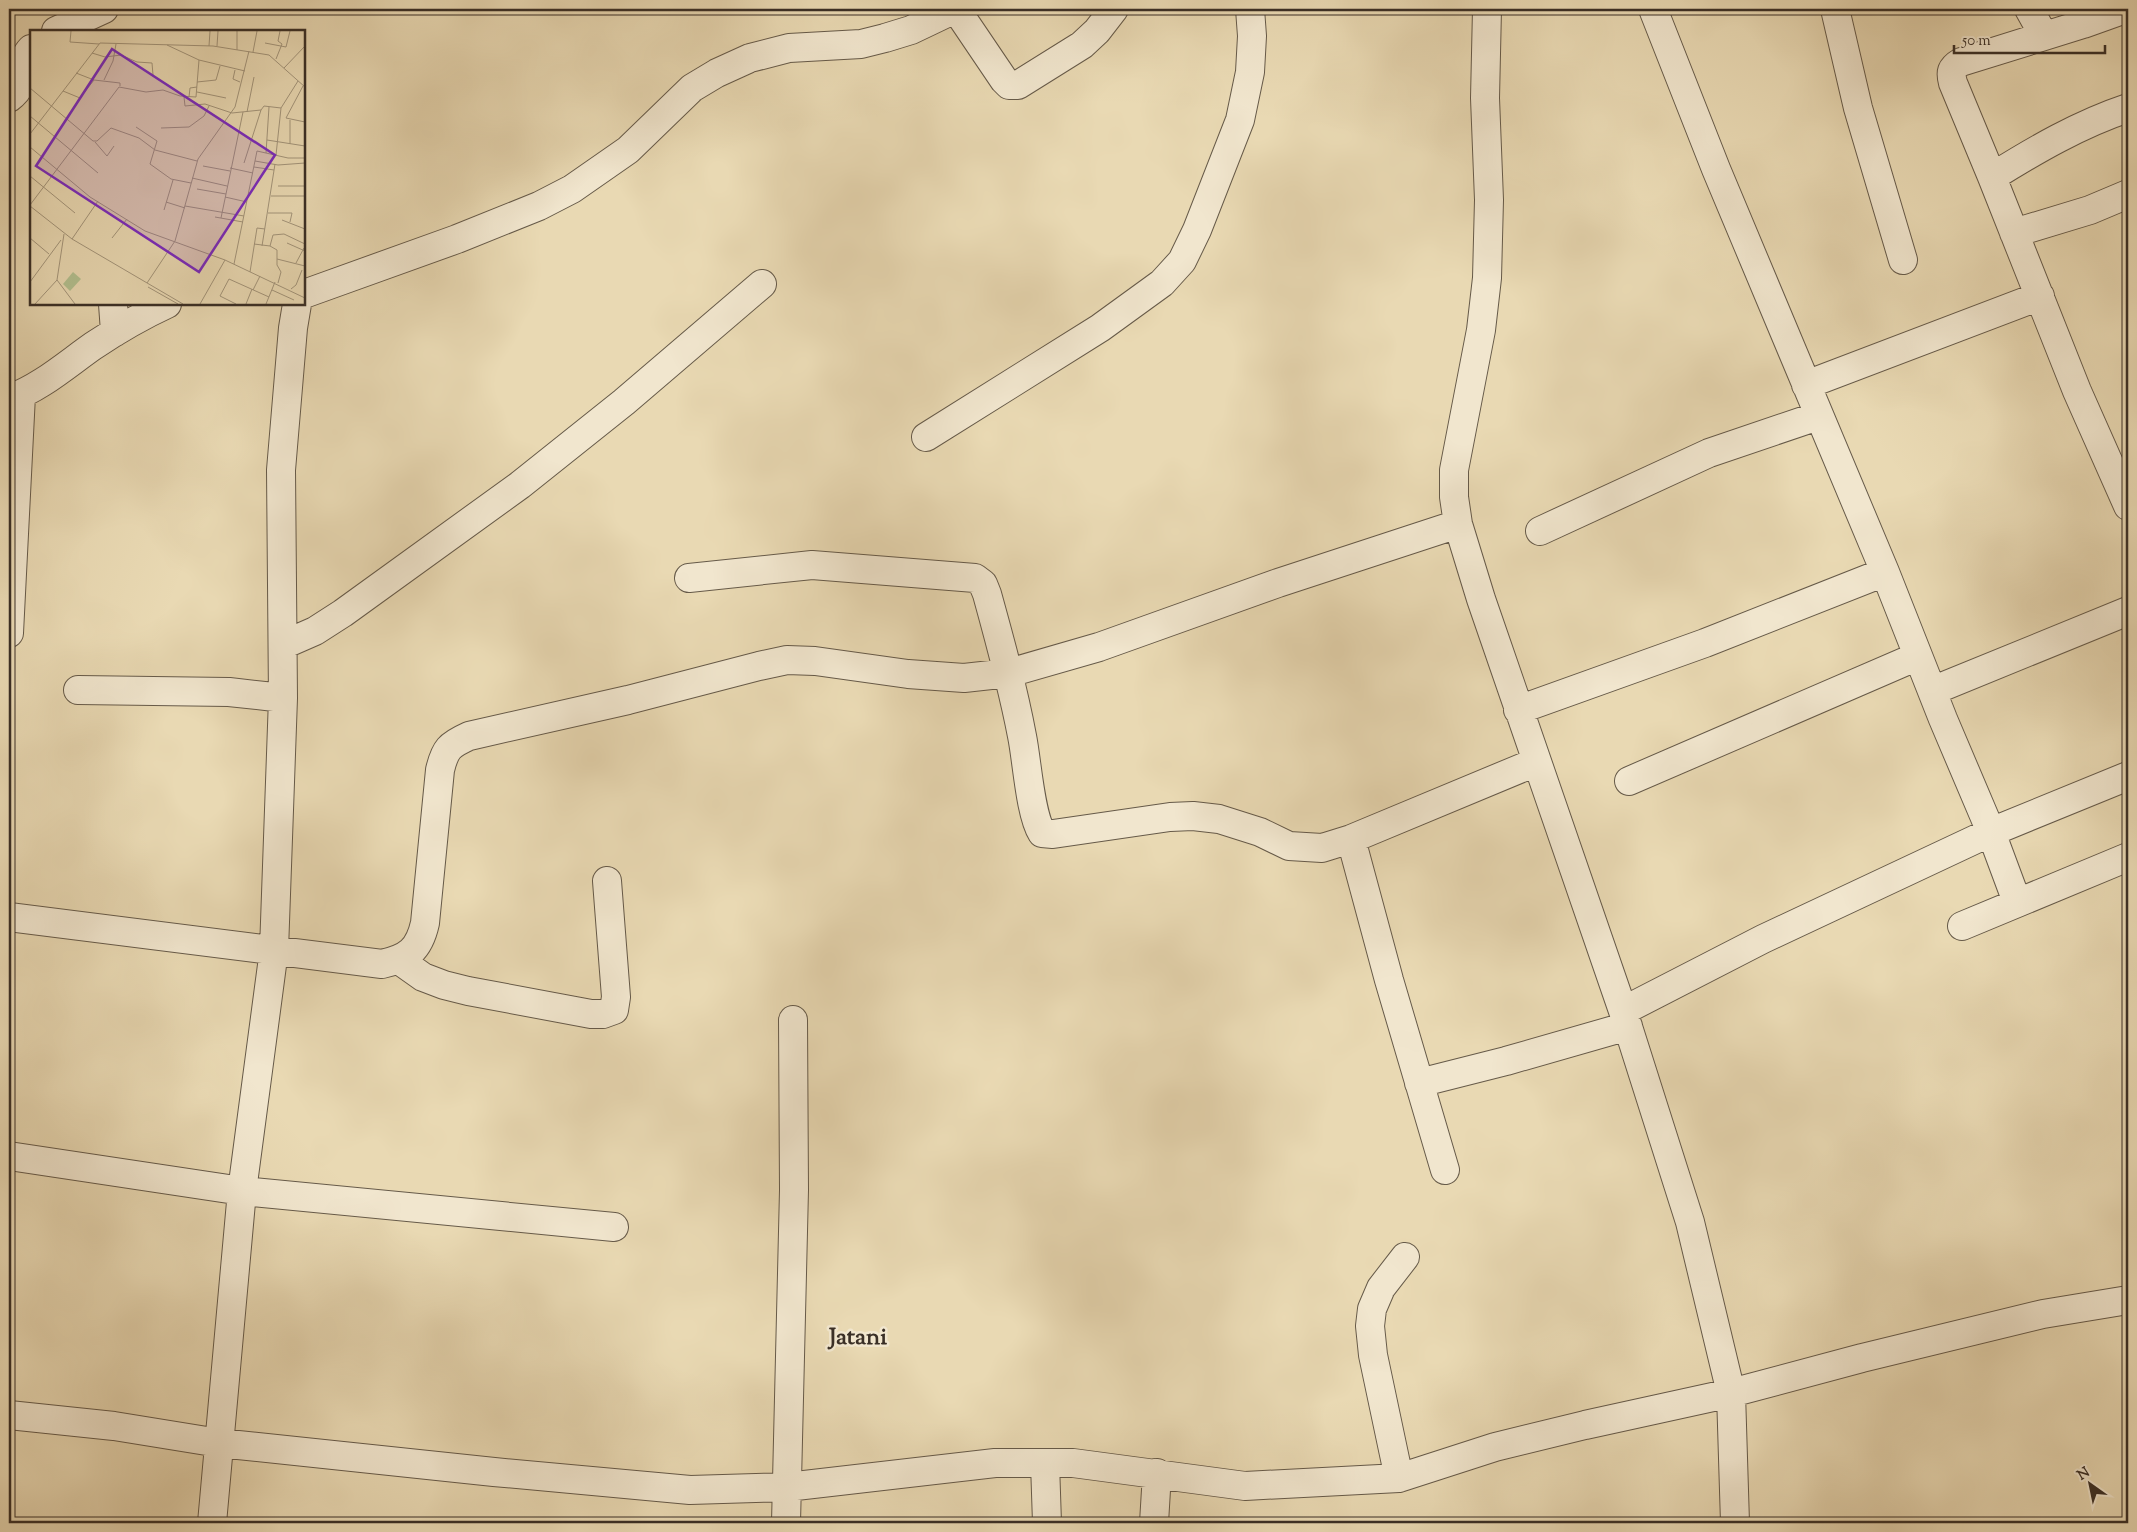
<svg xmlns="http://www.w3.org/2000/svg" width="2137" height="1532" font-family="'Sorts Mill Goudy',serif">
  <rect width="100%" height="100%" fill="#e9d9b3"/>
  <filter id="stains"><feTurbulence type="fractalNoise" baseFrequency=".004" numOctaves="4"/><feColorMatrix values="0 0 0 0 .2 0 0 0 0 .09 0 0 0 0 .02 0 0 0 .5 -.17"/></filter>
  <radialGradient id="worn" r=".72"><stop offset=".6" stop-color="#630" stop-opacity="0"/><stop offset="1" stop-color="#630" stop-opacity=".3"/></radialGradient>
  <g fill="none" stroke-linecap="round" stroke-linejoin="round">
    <g stroke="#665a49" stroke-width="30">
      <path id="minor" d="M956,9L1004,80L1009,85H1018L1082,45L1097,31L1114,9
        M1487,9L1485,98L1489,200L1487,278L1481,330L1454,470V497L1458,524L1481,599L1623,1011L1690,1222L1731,1393L1735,1523
        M1653,9L1716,169L1885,572L1943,719L1991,832L2017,902
        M1835,9L1858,108L1903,260
        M2029,9L2044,36
        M2125,9L2083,24L1961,62C1951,68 1950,72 1953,83L1992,177L2077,391L2128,506
        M56,31L104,9
        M9,98C31,82 17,63 31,49
        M1992,177C2035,150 2080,124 2128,108
        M2014,233L2090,210L2128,194
        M304,294L457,239L539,206L572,189L628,150L692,88L717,73L750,58L789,48L861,44L885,38L911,30L955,9
        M113,304L115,332
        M1806,385L2040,296
        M9,399C40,388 66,365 93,346C117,330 141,316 167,304
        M926,437L1100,328L1162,283L1182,261L1197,230L1240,120L1250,72L1252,36L1250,9
        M1540,531L1709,453L1818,416
        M689,578L812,565L975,578L983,584L987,594C1000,641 1013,688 1022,736C1027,760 1030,814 1042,833L1053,834L1170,817L1193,816L1219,819L1260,832L1289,846L1322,848L1351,839L1536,762
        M9,633L21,395
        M283,645L315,631L343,613L520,485L624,402L762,284
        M78,690L229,692L283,698
        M1932,691L2128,611
        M1518,710L1705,643L1885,572
        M1629,781L1918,656
        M1351,839L1389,980L1445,1170
        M9,917L382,964C408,958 419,950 425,923L440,770C445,749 449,745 469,736L628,700L759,666L787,660L815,661L908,674L964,678L1009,673L1099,647L1278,583L1458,524
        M1962,926L2128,857
        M399,960L423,977L444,985L468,991L591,1014H603L614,1010L616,997L607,881
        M1623,1011L1763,939L1991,832L2128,776
        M1419,1083L1506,1061L1628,1026
        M9,1156L242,1191L614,1227
        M9,1415L114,1426L219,1443L494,1472L690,1490L787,1487L995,1463H1073L1245,1486L1399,1478L1495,1447L1585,1425L1731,1393L1862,1358L2043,1314L2128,1300
        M1045,1463L1047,1523
        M1399,1478L1373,1355L1370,1326L1372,1309L1381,1288L1405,1257
        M212,1523L242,1191L274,950L283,698L281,470L293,328L297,304
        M786,1523L794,1190L793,1020
        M1154,1523L1157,1473"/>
    </g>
    <use href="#minor" stroke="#f1e6ce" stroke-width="28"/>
  </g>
  <g text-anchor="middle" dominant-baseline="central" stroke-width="5" stroke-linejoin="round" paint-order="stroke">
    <g font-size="24" font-weight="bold" fill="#3a2f26" stroke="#f1e6ce">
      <text x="858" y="1338">Jatani</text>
    </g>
  </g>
  <g transform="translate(30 30)">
    <rect width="275" height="275" fill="#e9d9b3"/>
    <path d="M43,242L51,249L40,261L33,254Z" fill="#b2c090"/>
    <path fill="none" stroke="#a3957b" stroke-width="1" d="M41,1L40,12L69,14M235,13L256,17L260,1M137,15L169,30L215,41M179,16L180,1M187,16L188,1M207,20V1M223,22L227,1M62,23L75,27L91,25L107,32L122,33L123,45M246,29L252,14L248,11L250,1M254,38L275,16M205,40L203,49L210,52M46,43L64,50L90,53V56M74,50L83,31L86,14M167,52L186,50L190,36M273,56L256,88L275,92M0,58L63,111H67L81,98L109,108L125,120L167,131M33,61L50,68L64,50M167,62L196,68M154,67L155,76L175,74L202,83L231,80L214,133M159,67L160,58L167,57M231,80L234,76L251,78M217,82L224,47M0,86L68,143M106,97L127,111L120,134L141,149L161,153M131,98L159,97L174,86L179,76M0,104L70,13L183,16L239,25L275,57M237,110L275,116M65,112L77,126L84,116M260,114V90M0,117L60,167L115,201L195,230L275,268M236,123L239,77M246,125L251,78L268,51M225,131L248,135L275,133M173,136L200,141M224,137L244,140M200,138L223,143M0,146L45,183M162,148L197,156M248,156H275M167,159L196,164M241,166H275M195,167L217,172M136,172L155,178M0,175L89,57L116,62L133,60L150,66L166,67L169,30M0,176L42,209L153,274M155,176L214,186M134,180L143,150M238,183H262L260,192M185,187L213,192M191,188L213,82M252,190L275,199M34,204L27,250L45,274M0,208L19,224M82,208L97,189M42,209L68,171M257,213L275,221M224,214L240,216L243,205L254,204L275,214M232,216L245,134M240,216L247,220V235L251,242L248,253M247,229L275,236M266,233L274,218M204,234L227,121L258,128H275M220,242L227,198L235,199M0,252L31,210M117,253L145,211L168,129L205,77L219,21M118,257L148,274M261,259L266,255L272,240M223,260L230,246M242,260L264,270M5,274L27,250M170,274L195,230M206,274L190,266L199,249L239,267M216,274L222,259M236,274L245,252"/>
    <path fill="#7b2cbf" fill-opacity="0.15" stroke="#7b2cbf" stroke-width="2.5" d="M82,19L245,125L169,242L6,136Z"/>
    <rect width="275" height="275" fill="none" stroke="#3a2f26" stroke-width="2.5"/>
  </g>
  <rect width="2137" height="1532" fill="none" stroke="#e9d9b3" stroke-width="30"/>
  <rect x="10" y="10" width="2117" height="1512" fill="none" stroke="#3a2f26" stroke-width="2.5"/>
  <rect x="15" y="15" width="2107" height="1502" fill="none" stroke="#3a2f26"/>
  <g transform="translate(2090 1484) rotate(327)" stroke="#f1e6ce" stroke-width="4" paint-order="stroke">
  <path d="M0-4L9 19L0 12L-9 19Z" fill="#3a2f26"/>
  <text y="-8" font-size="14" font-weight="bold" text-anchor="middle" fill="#3a2f26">N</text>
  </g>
  <path d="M1954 45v8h151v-8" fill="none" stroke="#3a2f26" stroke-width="2.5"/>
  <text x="1962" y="45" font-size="15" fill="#3a2f26" stroke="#f1e6ce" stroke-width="4" paint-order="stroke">50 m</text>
  <rect width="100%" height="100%" filter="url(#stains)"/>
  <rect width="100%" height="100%" fill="url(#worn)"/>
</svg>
